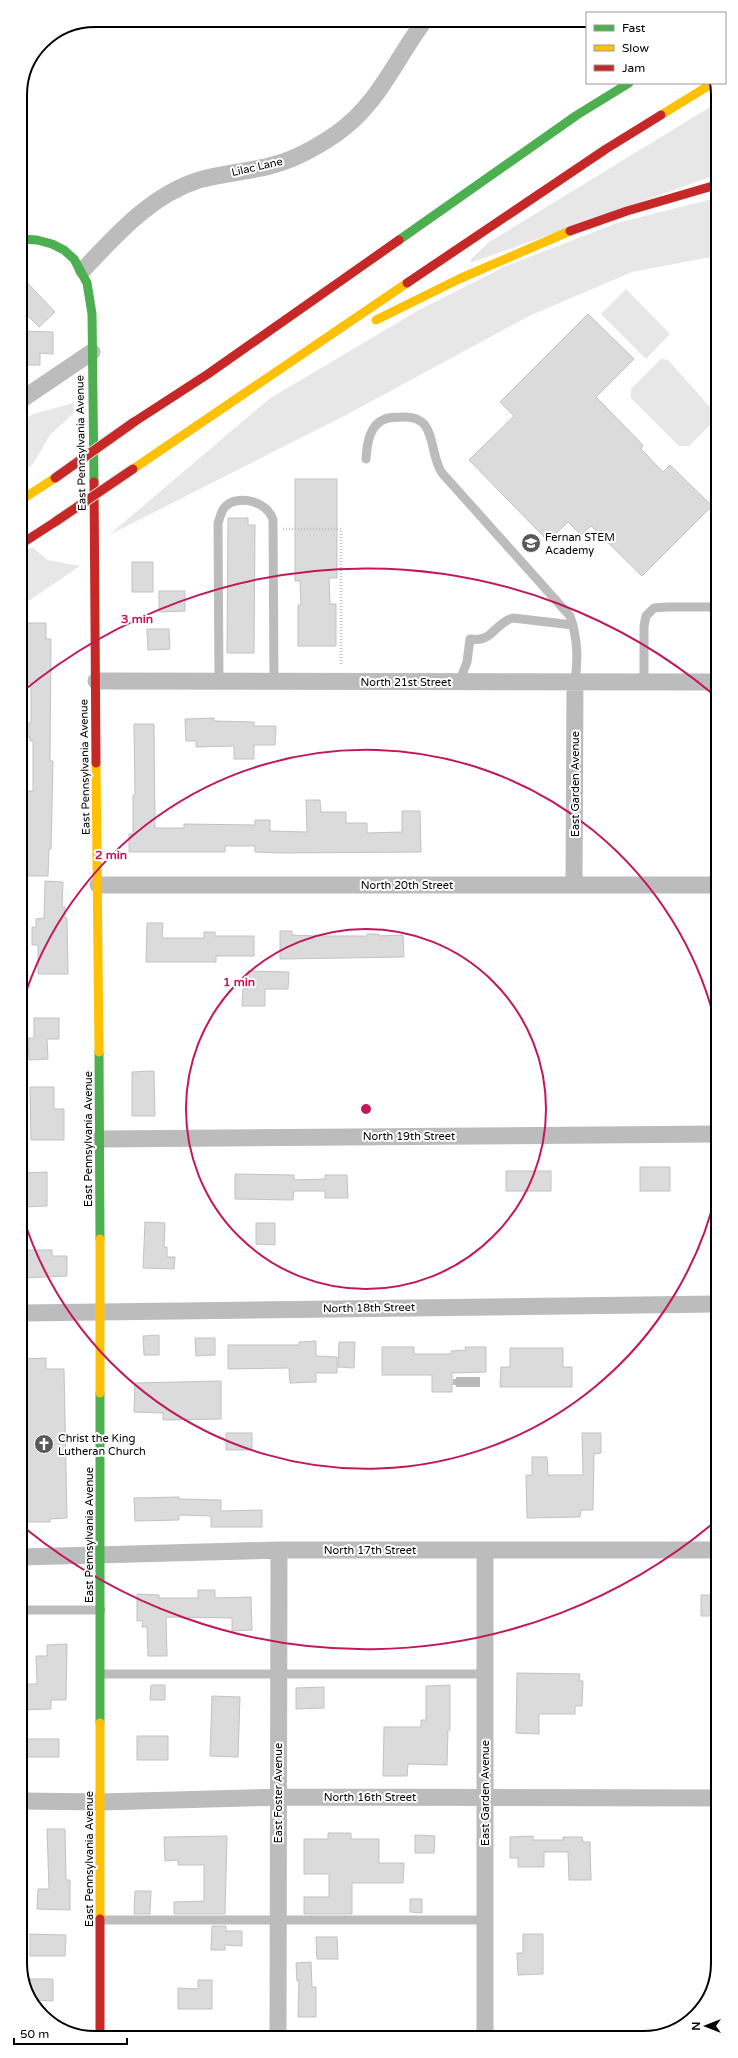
<svg xmlns="http://www.w3.org/2000/svg" width="738" height="2058" font-family="'Varela Round',sans-serif">
  <rect width="100%" height="100%" fill="#fff"/>
  <path fill="#e7e7e7" d="M715,104L716,175L470,263L472,258L489,242Z
    M716,198V256L632,272L529,316L346,415L109,535L269,399L417,311L506,266L617,223Z
    M626,289L670,334L646,359L601,314Z
    M661,359L668,360L711,408H716V419L689,446H679L631,398V389Z
    M74,403V413L50,435L33,464L21,472V422L33,414Z
    M32,547L48,560L80,566L21,606V555Z"/>
  <path fill="#b9b9b9" d="M456,1377H480V1387H456V1385H453V1379H456Z"/>
  <path fill="#dbdbdb" stroke="#c2c2c2" d="M20,275L55,312L39,327L20,308Z
    M588,314L634,359L596,397L643,445L641,449L663,472L670,465L712,506L642,576L591,526L581,535L568,522L548,541L469,460L514,416L500,402Z
    M20,331L53,332V354L40,353V365H21Z
    M295,479H337V578H329L330,604H336V646H298V605H301L300,581H295Z
    M228,518H248V525H255L254,653H227Z
    M132,562H153V592H132Z
    M159,591H185V611L159,612Z
    M26,623H46V639H51L50,761H53L51,849H49L48,876H26L27,809H21V791H33V741H30V737H23V723H31V683H26Z
    M147,629H169L170,649L148,650Z
    M214,718V721L254,722V726H276L275,745H254V759H234V746L196,747V741H186L185,719Z
    M134,724H154L155,828H184V824L255,825V820H270V831L307,832L306,800H320L321,812H346V823H367V833L402,832V811H420L421,852L280,853L255,852V846H225V852H129V834H133V795H135Z
    M45,881L63,882L62,907H65V918H67L68,974H38V945H32V927H36V919L44,918Z
    M147,923H163L162,938H204V932H215V936H254V956H216V962H146Z
    M280,931H292V935L317,936H367V934H379V936L403,935L404,957L280,959Z
    M248,971L289,972L288,989H265V1006H242L243,989H247Z
    M34,1018H59V1039H47L48,1059L29,1060L28,1038H34Z
    M154,1071L155,1116H132V1072Z
    M30,1087H54V1109H64V1140H31Z
    M640,1167H670V1191H640Z
    M506,1171H551V1191H506Z
    M47,1172V1206L22,1207V1173Z
    M235,1174L294,1175V1180L325,1179V1175H347L348,1198H325V1191H294L293,1200L235,1199Z
    M145,1222L165,1223L164,1247H167V1257H175L174,1269L143,1268Z
    M256,1223H275V1245L256,1244Z
    M22,1250H52V1256H67V1276L22,1278Z
    M159,1335V1355H144L143,1336Z
    M195,1338H215V1355L196,1356Z
    M316,1341V1356L337,1357V1373H316V1382L290,1383L289,1368L228,1369V1345H299V1342Z
    M339,1342H355L354,1368L338,1367Z
    M382,1347H414V1354H451V1351L466,1350L465,1347H486V1372L452,1373V1392H432V1375H382Z
    M510,1348H563V1367H572V1387H500L501,1367H510Z
    M46,1358V1369H64L67,1518L50,1519V1522H22V1359Z
    M221,1381V1419L163,1420V1413L134,1412L135,1383Z
    M226,1433H252V1450H226Z
    M582,1433H601V1453L594,1454L593,1510H581L580,1517L527,1518L526,1475H532V1457H547L548,1475H583Z
    M179,1497V1499L221,1500V1511L262,1510V1527H211V1516L179,1515V1520L135,1521L134,1498Z
    M198,1590H215V1598L251,1597L252,1630L232,1631V1618L166,1617L167,1656H148L147,1627H142L143,1621H137V1594L159,1595V1598H198Z
    M701,1595H717L718,1616H701Z
    M67,1644L66,1700H51V1709L22,1710V1692H25V1684H37L36,1656H47V1645Z
    M517,1673L580,1674L579,1681H583L582,1706H575V1714H539V1734L516,1733Z
    M151,1685H165V1700H150Z
    M450,1685V1730H448L447,1765L408,1764L407,1776H383L384,1727H421V1720H426V1686Z
    M324,1687V1708L296,1709V1688Z
    M212,1696L240,1697L238,1757L210,1756Z
    M137,1736H168V1760H137Z
    M22,1739H59V1757H26V1752H22Z
    M47,1829H65L66,1880H70V1910L37,1909L38,1889H49Z
    M328,1833H351V1839H379V1863H404L403,1883H352V1914H304V1897H329V1874H304V1839H328Z
    M415,1835L435,1836L434,1853H415Z
    M227,1836L225,1914H174V1902L204,1901V1865H178V1860L165,1861L164,1837Z
    M533,1836V1840H563V1837H582L583,1842H590L591,1880H569L568,1852H544V1867H518V1858H510V1837Z
    M135,1891H151L150,1914H134Z
    M410,1899H422V1913L410,1912Z
    M212,1926H226V1931H242V1946L225,1945V1950H211Z
    M30,1934L66,1935L65,1956H30Z
    M523,1934H543V1974L518,1975L517,1953H523Z
    M316,1937H337L338,1959H317Z
    M311,1962L312,1987H316V2017H298L299,1980L297,1981L296,1963Z
    M26,1979H53V2001L35,2000L26,1987Z
    M198,1980H212V2009H178V1988L198,1989Z"/>
  <g fill="none" stroke-linecap="round" stroke-linejoin="round">
    <path stroke="#c2c2c2" stroke-width="2.5" stroke-dasharray="1 2" stroke-linecap="butt" d="M283,529H341V665"/>
    <path stroke="#bcbcbc" stroke-width="9" d="M366,459C367,444 369,425 385,419C390,417 397,417 403,417C438,415 428,453 442,473L570,616C578,639 578,659 575,682
      M219,682L218,523C220,518 221,512 224,508C236,493 268,501 273,520L274,682
      M644,682V626L646,616L654,608L667,607H716
      M459,683L467,662L470,639C493,643 494,623 513,618L573,625
      M22,1610H101
      M101,1674H486
      M101,1920H485"/>
    <path stroke="#bcbcbc" stroke-width="17" d="M83,270C116,235 151,195 199,180C223,173 249,172 273,165C296,159 317,147 336,134C379,104 395,60 425,20
      M21,400L92,352
      M96,681L716,682
      M98,885H716
      M574,885L575,682
      M100,1139L717,1134
      M22,1313L717,1304
      M485,1550V2036
      M22,1557L279,1550H717
      M22,1801L101,1802L279,1797L718,1798
      M278,2037L279,1550"/>
    <path stroke="#4caf50" stroke-width="9" d="M20,239L37,240L52,244L64,250L74,259L87,283L92,314L94,482
      M399,240L577,115L629,83
      M99,1052L100,1239
      M100,1393V1723"/>
    <path stroke="#ffc107" stroke-width="9" d="M661,115L713,83
      M376,320L459,279L570,231
      M133,469L407,283
      M21,500L55,478
      M96,763L99,1052
      M100,1239V1393
      M100,1723V1919"/>
    <path stroke="#c62828" stroke-width="9" d="M570,231L627,211L716,185
      M407,283L606,149L661,115
      M134,422L208,374L399,240
      M94,482L96,763
      M21,544L55,522
      M100,1919V2038"/>
    <g stroke="#dbdbdb" stroke-width="11" stroke-linecap="butt">
      <path id="jam-bridge" d="M55,478L134,422
        M55,522L133,469"/>
    </g>
    <use href="#jam-bridge" stroke="#c62828" stroke-width="9"/>
  </g>
  <g fill="none" stroke="#c2185b" stroke-width="2">
    <circle cx="366" cy="1109" r="180"/>
    <path d="M717 1190A360 360 0 0 1 22 1214M22 1004A360 360 0 0 1 716 1025"/>
    <path d="M717 1520A541 541 0 0 1 26 1529M22 692A541 541 0 0 1 714 695"/>
  </g>
  <defs>
    <g id="school-disc" transform="scale(1)"><circle r="9.5" fill="#595959" stroke="#fff"/><path d="M0-5L7-2L0 1L-7-2ZM-4 1L0 2.5L4 1V4Q0 6-4 4Z" fill="#fff"/></g>
    <g id="church-disc" transform="scale(1)"><circle r="9.5" fill="#595959" stroke="#fff"/><path d="M-1.2-6h2.4v3.5h3.3v2.4h-3.3V6h-2.4V-.1h-3.3v-2.4h3.3Z" fill="#fff"/></g>
  </defs>
  <g fill-rule="evenodd">
    <use href="#school-disc" x="531" y="543"/>
    <use href="#church-disc" x="44" y="1444"/>
  </g>
  <g text-anchor="middle" dominant-baseline="central" stroke-width="4" stroke-linejoin="round" paint-order="stroke">
    <g font-size="11" fill="#000" stroke="#fff">
      <text transform="translate(257 167) rotate(-13)">Lilac Lane</text>
      <text transform="translate(81 443) rotate(-91)">East Pennsylvania Avenue</text>
      <text x="406" y="682">North 21st Street</text>
      <text transform="translate(85 767) rotate(-91)">East Pennsylvania Avenue</text>
      <text transform="translate(575 784) rotate(-90)">East Garden Avenue</text>
      <text x="407" y="885">North 20th Street</text>
      <text x="409" y="1136">North 19th Street</text>
      <text transform="translate(88 1139) rotate(-90)">East Pennsylvania Avenue</text>
      <text transform="translate(369 1308) rotate(-1)">North 18th Street</text>
      <text transform="translate(89 1535) rotate(-90)">East Pennsylvania Avenue</text>
      <text x="370" y="1550">North 17th Street</text>
      <text transform="translate(278 1793) rotate(-90)">East Foster Avenue</text>
      <text transform="translate(485 1793) rotate(-90)">East Garden Avenue</text>
      <text x="370" y="1797">North 16th Street</text>
      <text transform="translate(89 1859) rotate(-90)">East Pennsylvania Avenue</text>
    </g>
    <g font-size="11" fill="#000" stroke="#fff" text-anchor="start">
      <text x="545" y="537">Fernan STEM<tspan x="545" dy="13">Academy</tspan></text>
      <text x="58" y="1438">Christ the King<tspan x="58" dy="13">Lutheran Church</tspan></text>
    </g>
  </g>
  <path d="M0 0H738V2058H0ZM95 27H643A68 68 0 0 1 711 95V1963A68 68 0 0 1 643 2031H95A68 68 0 0 1 27 1963V95A68 68 0 0 1 95 27Z" fill="#fff" fill-rule="evenodd"/>
  <path fill="none" stroke="#000" stroke-width="2" d="M95 27H643A68 68 0 0 1 711 95V1963A68 68 0 0 1 643 2031H95A68 68 0 0 1 27 1963V95A68 68 0 0 1 95 27Z"/>
  <circle cx="366" cy="1109" r="6" fill="#c2185b" stroke="#fff" stroke-width="2"/>
  <g font-size="12" text-anchor="middle" font-weight="bold" fill="#c2185b" stroke="#fff" stroke-width="4" stroke-linejoin="round" paint-order="stroke">
    <text x="137" y="623">3 min</text>
    <text x="111" y="859">2 min</text>
    <text x="239" y="986">1 min</text>
  </g>
  <rect x="586" y="12" width="140" height="72" fill="#ffffff" stroke="#999999"/>
  <rect x="594" y="25" width="20" height="6" fill="#4caf50" stroke="#999999"/>
  <text x="622" y="32" font-size="12" fill="#000000">Fast</text>
  <rect x="594" y="45" width="20" height="6" fill="#ffc107" stroke="#999999"/>
  <text x="622" y="52" font-size="12" fill="#000000">Slow</text>
  <rect x="594" y="65" width="20" height="6" fill="#c62828" stroke="#999999"/>
  <text x="622" y="72" font-size="12" fill="#000000">Jam</text>
  <g transform="translate(706 2026) rotate(270)" stroke="#ffffff" stroke-width="3" paint-order="stroke">
  <path d="M0-3L7 15L0 10L-7 15Z" fill="#000000"/>
  <text y="-6" font-size="11" font-weight="bold" text-anchor="middle" fill="#000000">N</text>
  </g>
  <path d="M14 2038v6h113v-6" fill="none" stroke="#000000" stroke-width="2"/>
  <text x="20" y="2038" font-size="12" fill="#000000" stroke="#ffffff" stroke-width="3" paint-order="stroke">50 m</text>
</svg>
